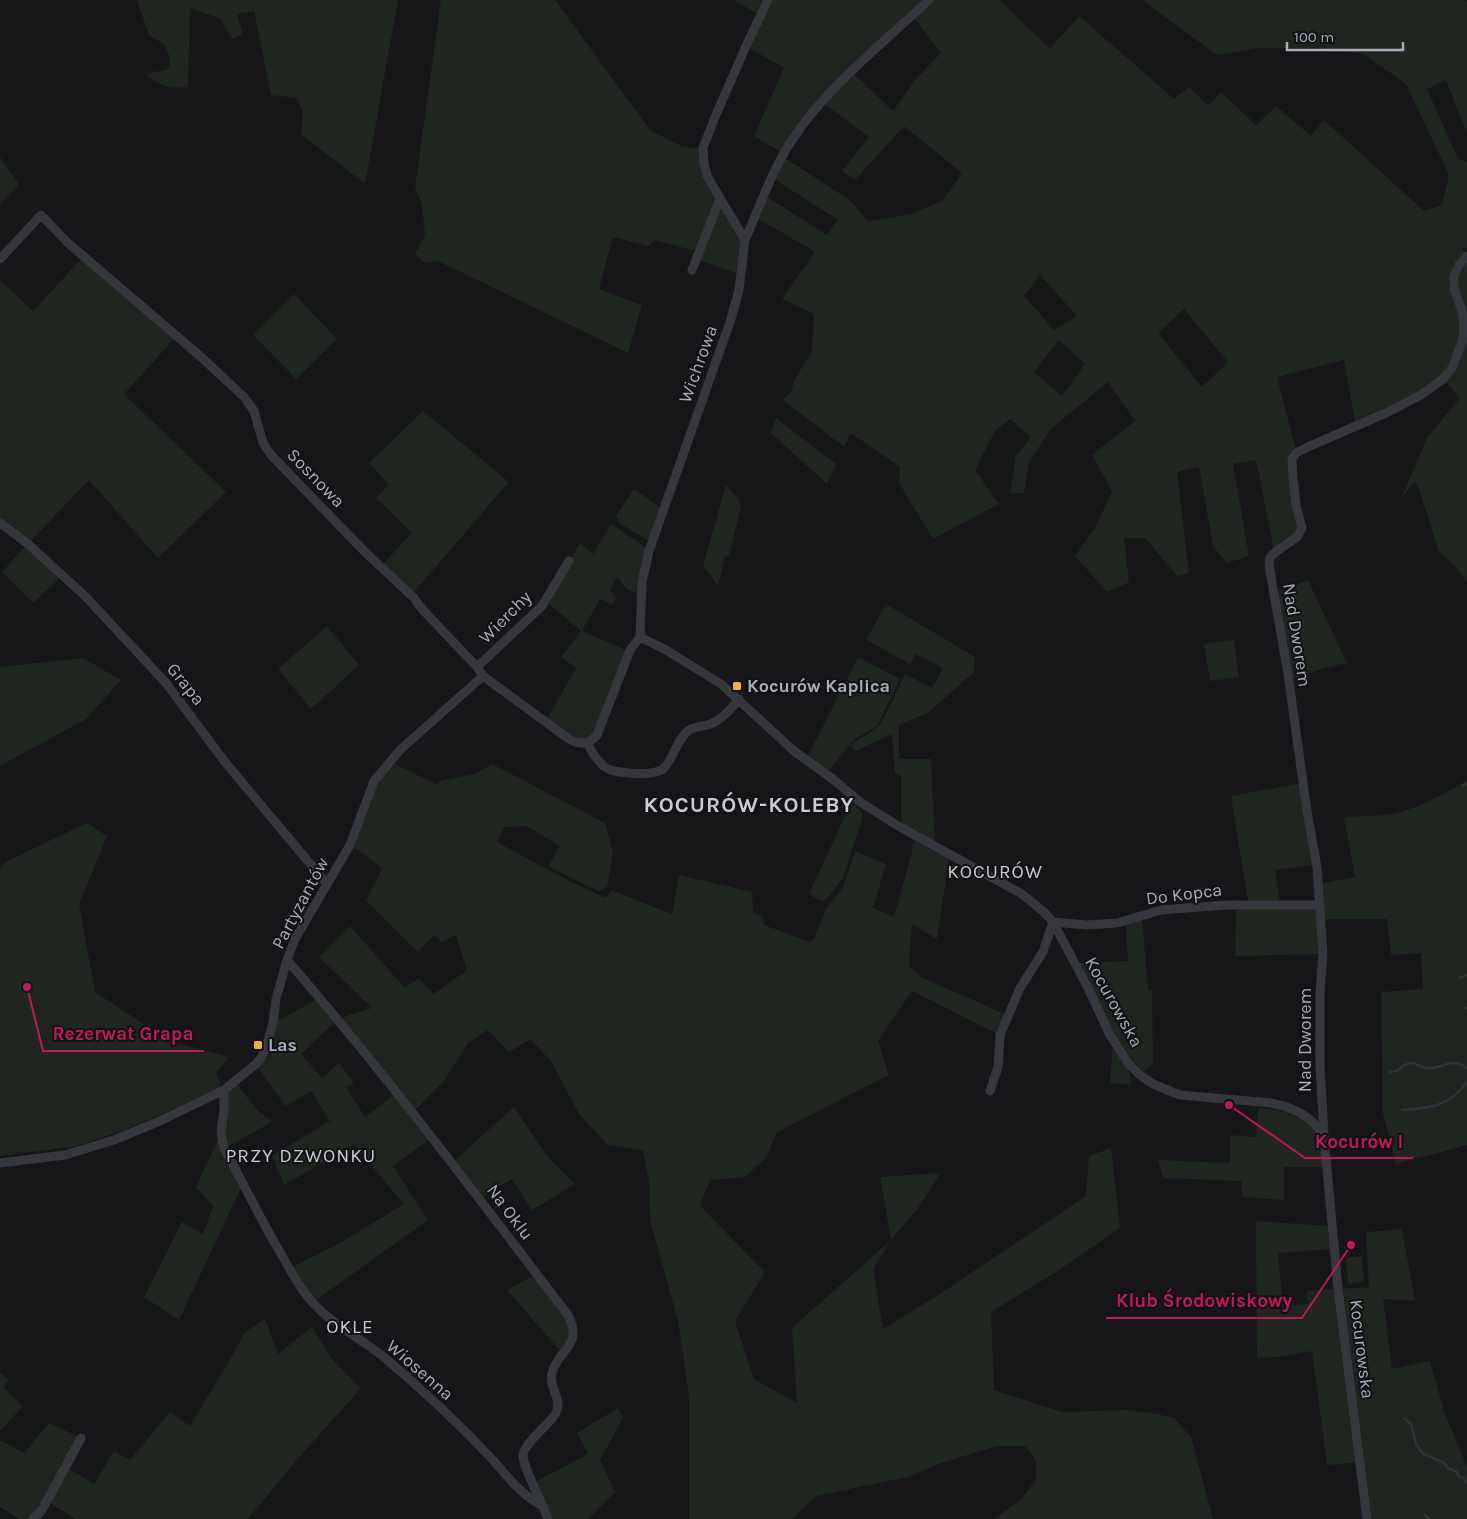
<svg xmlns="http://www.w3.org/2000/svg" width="1467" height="1519" font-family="Karla,sans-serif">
  <rect width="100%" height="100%" fill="#161618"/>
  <path fill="#1e261f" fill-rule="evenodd" d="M137,0H398L365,184L301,134L303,113L297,98L271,95L254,11L237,14L243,34L232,39L221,19L190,8L188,87C170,89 160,86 146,75L153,72L166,70L170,65L169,55L165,45L149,35Z
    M441,0H555L650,130L683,147L701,148L720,199L700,247L692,250L655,240L648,246L613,237L599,289L642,305L628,353L438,261L425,263L415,254L425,235L422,204L415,188Z
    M734,0H1000L1050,49L1079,16L1174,99L1189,87L1208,106L1221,92L1256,125L1276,106L1311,136L1324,120L1424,211L1442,205L1449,175L1406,84L1364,54L1319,48H1258L1217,55L1142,0H1465L1467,2V134L1446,80L1427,89L1458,159L1467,162V251L1464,248H1462L1466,254L1453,273L1463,326L1451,367L1421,393L1376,416H1367L1355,422L1344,360L1277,377L1296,450L1293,452L1301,527L1294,536L1274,550L1256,460L1233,464L1249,556L1227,563L1213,546L1199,467L1177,472L1189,573L1177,576L1145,538H1124L1129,582L1107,592L1075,556L1096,526L1112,491L1092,455L1135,421L1108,382L1051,429L1029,462L1024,493L1010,494L1016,456L1031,437L1010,419L995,431L975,470L999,504L933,539L899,483L900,467L851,433L844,447L783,400L792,390L794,380L812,352L814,314L782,299L815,252L759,219L767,197L827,235L838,220L774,179L785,158L851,201L868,221L911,214L942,201L962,173L904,126L855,180L842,171L869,137L824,104L853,73L893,111L915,80L941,53L911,14L854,62L816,103L781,152L754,136L784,68L749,48L763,17ZM1040,275L1077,316L1054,330L1024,296ZM1184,309L1228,362L1202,387L1158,333ZM1059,340L1085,364L1062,396L1034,372Z
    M0,157L19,185L0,204Z
    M724,210L742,243L739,274L699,260L720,211Z
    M82,258L175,338L124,394L226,492L158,558L89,480L28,544L62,576L33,603L2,572L27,544L0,520V280L33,311Z
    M1467,262V583L1456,567L1439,552L1419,489L1414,482L1401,499L1427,438L1460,398L1444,380L1464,340L1455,286L1459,273Z
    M294,294L337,339L296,379L253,335Z
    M423,411L509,482L412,594L383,564L412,533L376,498L389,485L369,463Z
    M776,418L836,464L827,484L771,433Z
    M726,485L739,500L741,506L729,557L725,556L718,586L703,566Z
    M634,489L661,508L649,541L619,523L616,516Z
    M611,524L647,548L637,593C627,590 624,588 619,578H616L610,590L616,599L612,605L600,599L582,631L626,650L594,734L581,740L573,737L547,719L576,668L561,657L581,631L546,601L580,543L593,554Z
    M1308,580L1347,663L1324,668L1291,680L1277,591Z
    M886,604L975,657L974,672L928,713L899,725V759H931L935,844L901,825V776L895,773L892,734L856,751L850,746C858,738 868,735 876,728C885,720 899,686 905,674L932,688L943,668L916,654L910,664L866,640Z
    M327,626L359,665L311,709L278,669Z
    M1234,640L1239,677L1210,681L1204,644Z
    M858,657L900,679L877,726L854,740L830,769L826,771L808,756Z
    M83,658L121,680L86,719L0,766V667Z
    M393,763L438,785L440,781L475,774L492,764L605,823L613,852L607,887L600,891L596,890L548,866L560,846L526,826L504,827L497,842L567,880L606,898L611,890L672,914L679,875L752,892L753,913L763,916L764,925L810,942L814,939L826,909L843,887L855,851L886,864L873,908L894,917L915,841L949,859L937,939L912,924L909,966L921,977L1007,1015L999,1035L912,991L878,1041L889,1075L777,1132L766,1158L745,1177L710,1180L700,1206L765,1272L735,1321L754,1379L797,1403L792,1328L891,1240L880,1177L941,1173L918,1208L891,1240L873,1269L883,1329L940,1294L1086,1196L1089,1156L1111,1148L1120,1228L1056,1272L991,1312L994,1390L1062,1412L1128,1410L1157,1414L1174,1418L1191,1437L1213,1519H995L1020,1500L1036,1480V1460L1025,1446H997L941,1463L908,1477L816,1496L792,1519H689V1395L678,1321L650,1220L649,1181L643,1151L608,1145L579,1114L551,1061L530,1039L509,1052L488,1030L468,1043L444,1081L412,1113L432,1137L393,1166L428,1220L316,1300L298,1284L294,1266L338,1244L404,1204L354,1145L284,1185L272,1156L330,1121L311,1091L285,1106L256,1064L273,1023L320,998L337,1019L372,1008L319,957L350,926L404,987L419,979L434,994L467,970L456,935L442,942L434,935L418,952L366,900L382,869L369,858L350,845L373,787ZM337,1020L396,1093L365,1117L346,1087L354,1083L339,1063L322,1078L301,1054Z
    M1467,781V1145L1396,1164L1383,1113L1381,992L1423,989L1421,953L1391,955L1387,919H1324L1320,884L1355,877L1344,818C1358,815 1370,817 1384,815C1414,812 1440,795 1467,781Z
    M1302,783L1314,865L1275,870L1280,903L1248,902L1231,796Z
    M851,803C857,807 864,810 862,819L843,878L826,900L821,901L809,894Z
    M87,823L107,836L102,847V850L100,853L79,904L95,992L169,1041L229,1057L216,1073L221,1087L176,1108L124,1130L77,1146L0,1156V868L7,861Z
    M1239,908L1315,909L1318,911L1321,954L1235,956L1236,912Z
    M1142,918L1148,990L1152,991L1153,1063L1144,1072C1114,1041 1097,1001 1078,963L1128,961L1126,923Z
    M1113,1043L1128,1068L1132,1085L1110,1083Z
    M235,1082L258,1111L272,1122L227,1147L243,1184L179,1320L144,1297L182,1222L203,1234L213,1206L196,1187L221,1133L224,1090Z
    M514,1107L547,1156L575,1184L532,1210L512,1179L480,1199L452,1163Z
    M1258,1108C1279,1109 1306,1114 1317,1136C1321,1145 1322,1157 1324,1167H1284V1200L1242,1197L1241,1181L1163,1178L1158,1160L1230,1163V1135L1256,1137Z
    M1256,1221L1330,1226L1331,1249L1278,1253L1283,1306L1308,1304L1307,1291L1369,1287L1366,1232L1402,1229L1415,1301L1383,1299L1392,1369L1430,1361L1444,1411L1467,1467V1519H1367L1360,1462L1327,1465L1312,1351L1276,1357L1257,1358Z
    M1362,1256L1364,1282L1348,1284L1346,1258Z
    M537,1274L573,1324L563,1354L507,1290Z
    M265,1319L278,1354L312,1327L332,1359L360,1388L354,1396L294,1463L248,1519H75L47,1501L33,1519H19L0,1507V1440L24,1453L49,1423L81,1438L66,1467L94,1484L114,1451L130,1460L170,1412L190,1426L231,1358L245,1332Z
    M0,1373L9,1380L3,1387L23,1406L0,1431Z
    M618,1408L623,1418L600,1460L615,1492L588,1519H548L533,1483L588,1454L577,1433Z"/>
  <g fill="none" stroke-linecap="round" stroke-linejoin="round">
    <path stroke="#2c353c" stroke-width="2.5" d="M1463,785L1467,784
      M1459,978L1467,975
      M1466,1008H1467
      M1390,1072C1391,1072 1397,1071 1398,1070C1402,1068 1405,1063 1411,1063C1416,1063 1421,1067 1426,1068C1444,1070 1450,1056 1467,1068
      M1402,1110C1431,1108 1448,1107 1467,1082
      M1405,1419L1411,1424L1416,1444L1422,1453L1444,1463L1448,1468L1457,1472L1459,1477L1464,1478L1467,1484
      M1425,1515L1430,1519"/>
    <path stroke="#37383d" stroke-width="9" d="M745,240C759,208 771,173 790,143C826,87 881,45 929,0
      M0,259L41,215L68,243L200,356L244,397L254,411L263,443L271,455L365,552L414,598L422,609L477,667L483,676L569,739C579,745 589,745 597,735L630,650L640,637L642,582L649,551L730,322L739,290L745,240L707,176L704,164L703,148L715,117L746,46L768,0
      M692,270L720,199
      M0,523L28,544L85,596L166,683L225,762L327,884
      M640,637L666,650L721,684L794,751L834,780L860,802L900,827L1022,894L1044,912L1053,922L1088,988L1110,1035L1129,1064L1140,1075L1153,1084L1180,1095L1271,1103C1295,1108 1310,1115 1324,1136L1338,1289L1367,1519
      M477,667L542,606L569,561
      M587,742C591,751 597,761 605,767C614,774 656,777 664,768C674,758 676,740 689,730C695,726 700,727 707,725C720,722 731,709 739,699
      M1053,922L1087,925L1117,923L1161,910L1226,905H1320
      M287,960C386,1074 476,1195 568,1315C584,1347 558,1348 552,1373C548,1387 563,1399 556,1413C550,1424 524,1443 523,1455C522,1465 543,1505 548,1519
      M224,1090V1109L221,1133L224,1148C244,1185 262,1222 284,1259C292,1274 301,1290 313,1303C333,1325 362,1339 385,1358C423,1390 459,1424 493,1460C507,1476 523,1497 543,1506
      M990,1091L998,1067L1000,1035L1020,988L1043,952L1053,922
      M1324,1135L1320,1065V993L1323,954L1317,867L1307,811L1288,674L1269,565L1270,558L1273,554L1297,537L1302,528L1296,505L1293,478L1292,460L1296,453L1310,446L1386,413L1421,395L1443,379L1452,368L1463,339L1464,326L1463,314L1454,288V276L1459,265L1467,256
      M0,1163L65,1155L114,1140L162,1120L224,1090L256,1064L261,1058L266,1047L273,1023L276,999L287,960L295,939L350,845L374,781L400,750L483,676
      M33,1519L42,1510L81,1438"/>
  </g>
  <g fill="#f2b134" stroke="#111113" stroke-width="2">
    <rect x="732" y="681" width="10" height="10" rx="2.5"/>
    <rect x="253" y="1040" width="10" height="10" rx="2.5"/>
  </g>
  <g text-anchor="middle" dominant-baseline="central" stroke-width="4" stroke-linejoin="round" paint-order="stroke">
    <g font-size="18" fill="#a8adb8" stroke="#111113">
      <text transform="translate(698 364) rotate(-70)">Wichrowa</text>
      <text transform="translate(316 478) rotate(46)">Sosnowa</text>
      <text transform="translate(505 617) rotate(-45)">Wierchy</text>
      <text transform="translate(1297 635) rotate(81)">Nad Dworem</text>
      <text transform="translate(186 684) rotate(51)">Grapa</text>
      <text transform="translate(1184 894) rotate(-7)">Do Kopca</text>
      <text transform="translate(300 903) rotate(-62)">Partyzantów</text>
      <text transform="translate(1114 1002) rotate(61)">Kocurowska</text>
      <text transform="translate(1305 1040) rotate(-90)">Nad Dworem</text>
      <text transform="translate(510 1212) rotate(53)">Na Oklu</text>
      <text transform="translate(1362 1349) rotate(83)">Kocurowska</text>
      <text transform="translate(420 1370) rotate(41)">Wiosenna</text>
    </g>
    <g font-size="18" font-weight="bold" fill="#a8adb8" stroke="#111113" text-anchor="start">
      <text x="747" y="686">Kocurów Kaplica</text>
      <text x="268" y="1045">Las</text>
    </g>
    <g font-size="19" letter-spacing="1" fill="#c9ccd4" stroke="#111113">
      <text x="995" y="872">KOCURÓW</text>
      <text x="301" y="1156">PRZY DZWONKU</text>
      <text x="350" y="1327">OKLE</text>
    </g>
    <g font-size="22" font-weight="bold" letter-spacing="1" fill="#c9ccd4" stroke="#111113">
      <text x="749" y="805">KOCURÓW-KOLEBY</text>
    </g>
  </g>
  <path fill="none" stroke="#c2185b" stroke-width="2" d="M27 987L43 1051H204M1229 1105L1305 1158H1413M1351 1245L1302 1318H1106"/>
  <g fill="#c2185b" stroke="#111113" stroke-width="2">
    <circle cx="27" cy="987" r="5"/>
    <circle cx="1229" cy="1105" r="5"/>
    <circle cx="1351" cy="1245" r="5"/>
  </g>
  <g font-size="19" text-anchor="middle" font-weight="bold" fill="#c2185b" stroke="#111113" stroke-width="4" stroke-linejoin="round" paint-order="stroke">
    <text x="123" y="1040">Rezerwat Grapa</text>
    <text x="1359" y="1148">Kocurów I</text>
    <text x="1204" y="1307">Klub Środowiskowy</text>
  </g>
  <path d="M1287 42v8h116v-8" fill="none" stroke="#a8adb8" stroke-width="2.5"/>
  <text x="1294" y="42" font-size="15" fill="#a8adb8" stroke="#111113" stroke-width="4" paint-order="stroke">100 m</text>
</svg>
